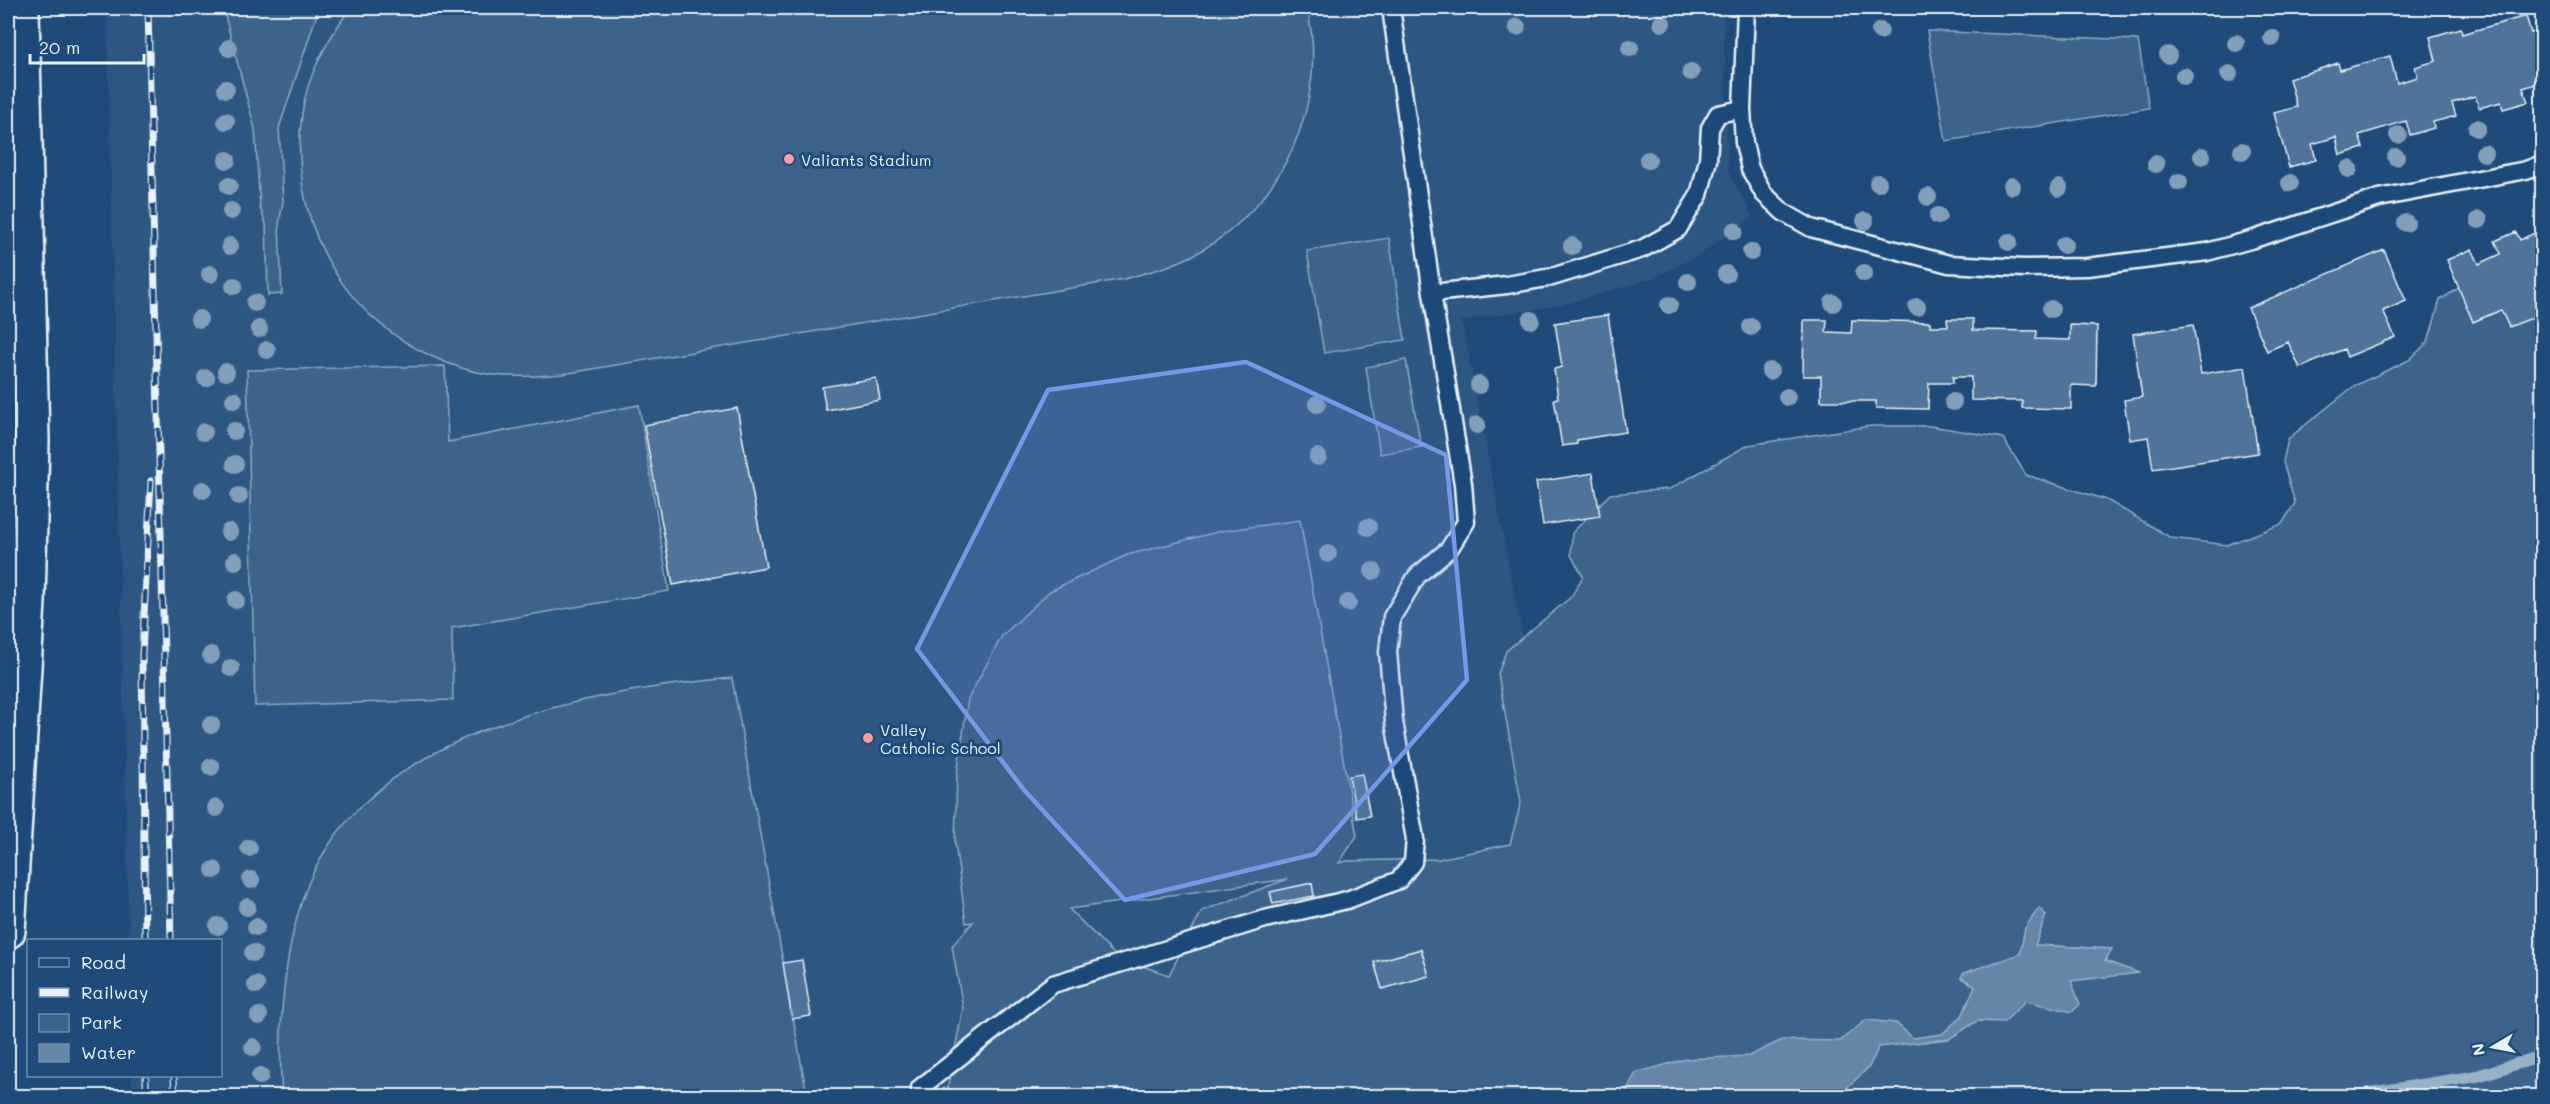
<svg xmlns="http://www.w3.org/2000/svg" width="2550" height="1104" font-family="Mali,sans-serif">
  <rect width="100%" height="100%" fill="#1f4a7a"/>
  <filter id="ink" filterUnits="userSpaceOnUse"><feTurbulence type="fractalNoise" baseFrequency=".0167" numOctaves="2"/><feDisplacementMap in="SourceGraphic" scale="12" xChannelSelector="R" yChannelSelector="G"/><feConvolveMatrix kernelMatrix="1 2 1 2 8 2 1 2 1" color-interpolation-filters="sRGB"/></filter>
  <g filter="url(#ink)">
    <path fill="#2e5683" d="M107,8H1723L1728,171L1753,217L1699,255L1654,278L1565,304L1462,321L1594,1012L1139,1096H133L132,1076H220V940H129Z"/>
    <path fill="#3c628c" stroke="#92aac2" stroke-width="1.5" fill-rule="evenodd" d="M223,8H319L279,128L283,201L279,225L282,294L268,295L266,224L260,208L255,129Z
      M350,8H1307C1330,102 1282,207 1197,253C1174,266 1149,272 1124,279L563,374C537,376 513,378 487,374C467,371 448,364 431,356C337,313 288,215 302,114C307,74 328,40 350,8Z
      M1927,31L2138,40L2149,108L1946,141Z
      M1389,238L1405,340L1324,353L1307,251Z
      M2465,284H2494L2542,304V1096H946L963,1008L952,946L973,922L966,923L955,843L957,774L968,699L1002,636L1050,591L1127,555L1221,531L1300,520L1357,836L1339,863L1347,861L1439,859L1510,844L1521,802L1498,674L1506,651L1571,597L1583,576L1571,555L1572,533L1610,494L1670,489L1748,445L1871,426H1931L2003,438L2026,475L2107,500L2171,538L2227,545L2282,524L2295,503L2283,462L2288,439L2354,386L2409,360L2428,342L2440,300ZM1288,879L1202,911L1169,975L1118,958L1069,909ZM2046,915L2035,945L2111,949L2105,961L2114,964L1974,989L1976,986L1961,978L1964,973L2021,954L2025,928Z
      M1406,360L1421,447L1380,454L1366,367Z
      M445,366L448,442L639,405L669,591L452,628L453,700L255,706L247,370Z
      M732,678L806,1090L801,1096H282C277,1028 284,931 315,869C385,728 589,691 732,678Z"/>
    <path fill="#6685a7" stroke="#9ab0c7" stroke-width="1.5" d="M2039,908L2046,915L2035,945L2112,949L2105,961L2139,973L2071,981L2080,1004L2072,1012L2026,1001L2004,1022L1977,1021L1949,1039L1879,1047L1869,1067L1838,1096H1623L1636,1073L1686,1059L1749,1056L1782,1040L1840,1041L1866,1020L1896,1023L1913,1038L1942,1034L1962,1016L1975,986L1961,977L1964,973L2020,954L2025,928Z"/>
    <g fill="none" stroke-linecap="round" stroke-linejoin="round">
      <path stroke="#9ab0c7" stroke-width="12" d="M2352,1096L2477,1076L2542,1056"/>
    </g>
    <path fill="#517399" stroke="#e8f1f8" stroke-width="1.5" d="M2526,16L2531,33L2542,30V82L2523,88L2528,102L2503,109L2501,102L2479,108L2475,96L2452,103L2456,116L2433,122L2434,128L2410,135L2406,121L2359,135L2363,148L2340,155L2336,137L2312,144L2316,160L2289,167L2274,113L2297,107L2289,79L2338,63L2340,70L2390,56L2397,83L2418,77L2415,67L2436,61L2430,37L2461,28L2462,34Z
      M2541,230L2542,314L2509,327L2501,310L2473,322L2447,260L2472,249L2479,264L2501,254L2495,241L2516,232L2520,240Z
      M2384,250L2406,301L2383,311L2395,337L2347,357L2344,349L2300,368L2288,342L2267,351L2248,308Z
      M1608,315L1626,432L1577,440V444L1562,446L1554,399L1558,398L1554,369L1562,367L1555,323Z
      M1947,319H1973V330L2037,331L2036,339L2070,340V325L2097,326L2096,386L2071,385V409L2022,408V401L1971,400V377H1953V383H1929L1928,409L1876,408V401H1821V376H1803L1804,320H1827L1826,332L1851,333L1852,320L1930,322V326H1948Z
      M2193,325L2201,374L2245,367L2258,453L2153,469L2148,437L2130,440L2124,400L2142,397L2133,334Z
      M876,378L880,400L826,410L822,387Z
      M737,408L766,567L673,585L644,425Z
      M1593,473L1600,516L1543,525L1536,482Z
      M1362,774L1370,816L1357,818L1349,776Z
      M1312,883L1314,896L1273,904L1270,892Z
      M1421,949L1429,976L1382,989L1374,962Z
      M802,960L811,1016L792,1019L783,963Z"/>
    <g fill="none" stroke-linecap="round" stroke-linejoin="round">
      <g stroke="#e8f1f8" stroke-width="21">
        <path id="lane" d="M1746,8L1742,109L1744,143L1750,169L1764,194L1783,212L1811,228L1949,264L2024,268L2087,267L2207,252L2254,239L2379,198L2526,170L2542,164
          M1432,293L1507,285L1552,277L1642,249L1678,229L1699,195L1708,160L1710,128L1718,114L1742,109
          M920,1088L1053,984L1265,919L1347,900L1399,880L1413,862L1415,839L1394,722L1388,652L1392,617L1417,576L1449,549L1466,522L1463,484L1432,293L1391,8"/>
      </g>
      <g stroke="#e8f1f8" stroke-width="38">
        <path id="primary" d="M8,931L28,602L32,440L22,8"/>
      </g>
      <use href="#lane" stroke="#1f4a7a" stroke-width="16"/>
      <use href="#primary" stroke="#1f4a7a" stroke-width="33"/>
      <g stroke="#e8f1f8" stroke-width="7">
        <path id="rail" d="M148,8L171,940
          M145,940L142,655L151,481
          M146,1076V1096
          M174,1076L175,1096"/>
      </g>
      <use href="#rail" stroke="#1f4a7a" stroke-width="4.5" stroke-dasharray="14" stroke-linecap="butt"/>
    </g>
    <g fill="#849eb9">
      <circle cx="1662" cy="23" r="9"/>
      <circle cx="1517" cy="27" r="9"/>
      <circle cx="1880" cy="31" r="9"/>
      <circle cx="2272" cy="38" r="9"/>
      <circle cx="2236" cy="43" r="9"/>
      <circle cx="229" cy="48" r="9"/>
      <circle cx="1630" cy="48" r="9"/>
      <circle cx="2168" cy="55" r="9"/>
      <circle cx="1691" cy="72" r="9"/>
      <circle cx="2229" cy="74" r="9"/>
      <circle cx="2184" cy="76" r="9"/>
      <circle cx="226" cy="89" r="9"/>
      <circle cx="226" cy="121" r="9"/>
      <circle cx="2477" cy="128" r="9"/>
      <circle cx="2398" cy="135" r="9"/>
      <circle cx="2242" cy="151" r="9"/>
      <circle cx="2484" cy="153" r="9"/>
      <circle cx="2202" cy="156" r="9"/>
      <circle cx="2396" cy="157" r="9"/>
      <circle cx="227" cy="160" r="9"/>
      <circle cx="1648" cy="160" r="9"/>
      <circle cx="2156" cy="164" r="9"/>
      <circle cx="2349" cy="169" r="9"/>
      <circle cx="2179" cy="182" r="9"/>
      <circle cx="1878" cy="183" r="9"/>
      <circle cx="2290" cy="183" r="9"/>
      <circle cx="229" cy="186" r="9"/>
      <circle cx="2012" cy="186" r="9"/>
      <circle cx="2059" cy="188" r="9"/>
      <circle cx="1928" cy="197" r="9"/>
      <circle cx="231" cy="211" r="9"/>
      <circle cx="1938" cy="216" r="9"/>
      <circle cx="2479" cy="220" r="9"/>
      <circle cx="1865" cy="221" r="9"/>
      <circle cx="2406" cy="223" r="9"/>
      <circle cx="1734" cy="231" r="9"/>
      <circle cx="2009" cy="242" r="9"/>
      <circle cx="2064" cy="245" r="9"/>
      <circle cx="230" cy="246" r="9"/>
      <circle cx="1572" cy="246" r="9"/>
      <circle cx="1751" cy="252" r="9"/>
      <circle cx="1864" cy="273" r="9"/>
      <circle cx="210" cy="274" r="9"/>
      <circle cx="1726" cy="274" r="9"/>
      <circle cx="1688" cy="282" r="9"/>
      <circle cx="234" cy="286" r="9"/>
      <circle cx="255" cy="303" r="9"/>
      <circle cx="1833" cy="303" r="9"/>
      <circle cx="1669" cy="305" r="9"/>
      <circle cx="1917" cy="307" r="9"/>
      <circle cx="2051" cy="309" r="9"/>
      <circle cx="199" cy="319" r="9"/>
      <circle cx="1531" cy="320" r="9"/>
      <circle cx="1751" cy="327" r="9"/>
      <circle cx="259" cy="329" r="9"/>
      <circle cx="267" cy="350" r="9"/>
      <circle cx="1770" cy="371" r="9"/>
      <circle cx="226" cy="372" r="9"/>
      <circle cx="206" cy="378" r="9"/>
      <circle cx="1479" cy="385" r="9"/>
      <circle cx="1787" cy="397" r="9"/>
      <circle cx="234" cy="400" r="9"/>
      <circle cx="1953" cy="402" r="9"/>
      <circle cx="1317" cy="404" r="9"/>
      <circle cx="1477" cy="425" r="9"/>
      <circle cx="234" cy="431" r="9"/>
      <circle cx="204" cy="432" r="9"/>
      <circle cx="1318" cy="457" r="9"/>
      <circle cx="235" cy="464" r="9"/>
      <circle cx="203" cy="490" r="9"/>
      <circle cx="239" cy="496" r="9"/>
      <circle cx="1368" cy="527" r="9"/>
      <circle cx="229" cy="532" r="9"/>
      <circle cx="1328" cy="554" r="9"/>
      <circle cx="235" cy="561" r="9"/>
      <circle cx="1373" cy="571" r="9"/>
      <circle cx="236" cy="600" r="9"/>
      <circle cx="1348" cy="603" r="9"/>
      <circle cx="211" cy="655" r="9"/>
      <circle cx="231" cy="668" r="9"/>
      <circle cx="211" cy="725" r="9"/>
      <circle cx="211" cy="767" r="9"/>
      <circle cx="216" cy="808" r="9"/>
      <circle cx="249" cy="848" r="9"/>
      <circle cx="214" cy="870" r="9"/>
      <circle cx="251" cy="880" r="9"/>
      <circle cx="247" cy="907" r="9"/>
      <circle cx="218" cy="926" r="9"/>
      <circle cx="256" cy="927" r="9"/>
      <circle cx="253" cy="953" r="9"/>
      <circle cx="256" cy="985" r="9"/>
      <circle cx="259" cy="1016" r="9"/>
      <circle cx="253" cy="1047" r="9"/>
      <circle cx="260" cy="1076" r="9"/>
    </g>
  </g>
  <path fill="#7897e6" fill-opacity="0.2" stroke="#7897e6" stroke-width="4.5" stroke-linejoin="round" d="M1246,362L1446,455L1467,680L1315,854L1125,900L1024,790L917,649L1048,390Z"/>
  <g fill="#ff9aa2" stroke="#1f4a7a" stroke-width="2">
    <circle cx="789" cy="159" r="6"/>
    <circle cx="868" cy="738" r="6"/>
  </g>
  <g text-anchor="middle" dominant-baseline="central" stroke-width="6" stroke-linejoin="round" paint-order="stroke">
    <g font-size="16" fill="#e8f1f8" stroke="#1f4a7a" text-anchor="start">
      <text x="801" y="159">Valiants Stadium</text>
      <text x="880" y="729">Valley<tspan x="880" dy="18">Catholic School</tspan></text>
    </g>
  </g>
  <rect width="2550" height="1104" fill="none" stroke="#1f4a7a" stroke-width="30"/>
  <rect x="15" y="15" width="2520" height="1074" fill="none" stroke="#e8f1f8" stroke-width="2" filter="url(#ink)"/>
  <rect x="27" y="939" width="195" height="138" fill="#1f4a7a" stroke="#6f8dac" stroke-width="1.5"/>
  <rect x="39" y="958" width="30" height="9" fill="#1f4a7a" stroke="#6f8dac" stroke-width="1.5"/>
  <text x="81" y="969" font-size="18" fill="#e8f1f8">Road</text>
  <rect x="39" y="988" width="30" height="9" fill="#e8f1f8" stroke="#6f8dac" stroke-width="1.5"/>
  <text x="81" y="999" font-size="18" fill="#e8f1f8">Railway</text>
  <rect x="39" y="1014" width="30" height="18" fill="#3c628c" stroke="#6f8dac" stroke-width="1.5"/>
  <text x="81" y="1029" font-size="18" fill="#e8f1f8">Park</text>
  <rect x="39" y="1044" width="30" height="18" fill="#6685a7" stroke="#6f8dac" stroke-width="1.5"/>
  <text x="81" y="1059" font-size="18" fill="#e8f1f8">Water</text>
  <g transform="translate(2493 1047) rotate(260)" stroke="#1f4a7a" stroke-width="4.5" paint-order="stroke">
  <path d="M0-4.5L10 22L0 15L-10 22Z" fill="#e8f1f8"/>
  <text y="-9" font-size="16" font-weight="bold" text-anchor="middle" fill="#e8f1f8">N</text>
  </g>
  <path d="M30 54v9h114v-9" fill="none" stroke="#e8f1f8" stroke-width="3"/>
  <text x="39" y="54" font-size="18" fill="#e8f1f8" stroke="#1f4a7a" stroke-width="4.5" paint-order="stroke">20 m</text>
</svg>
